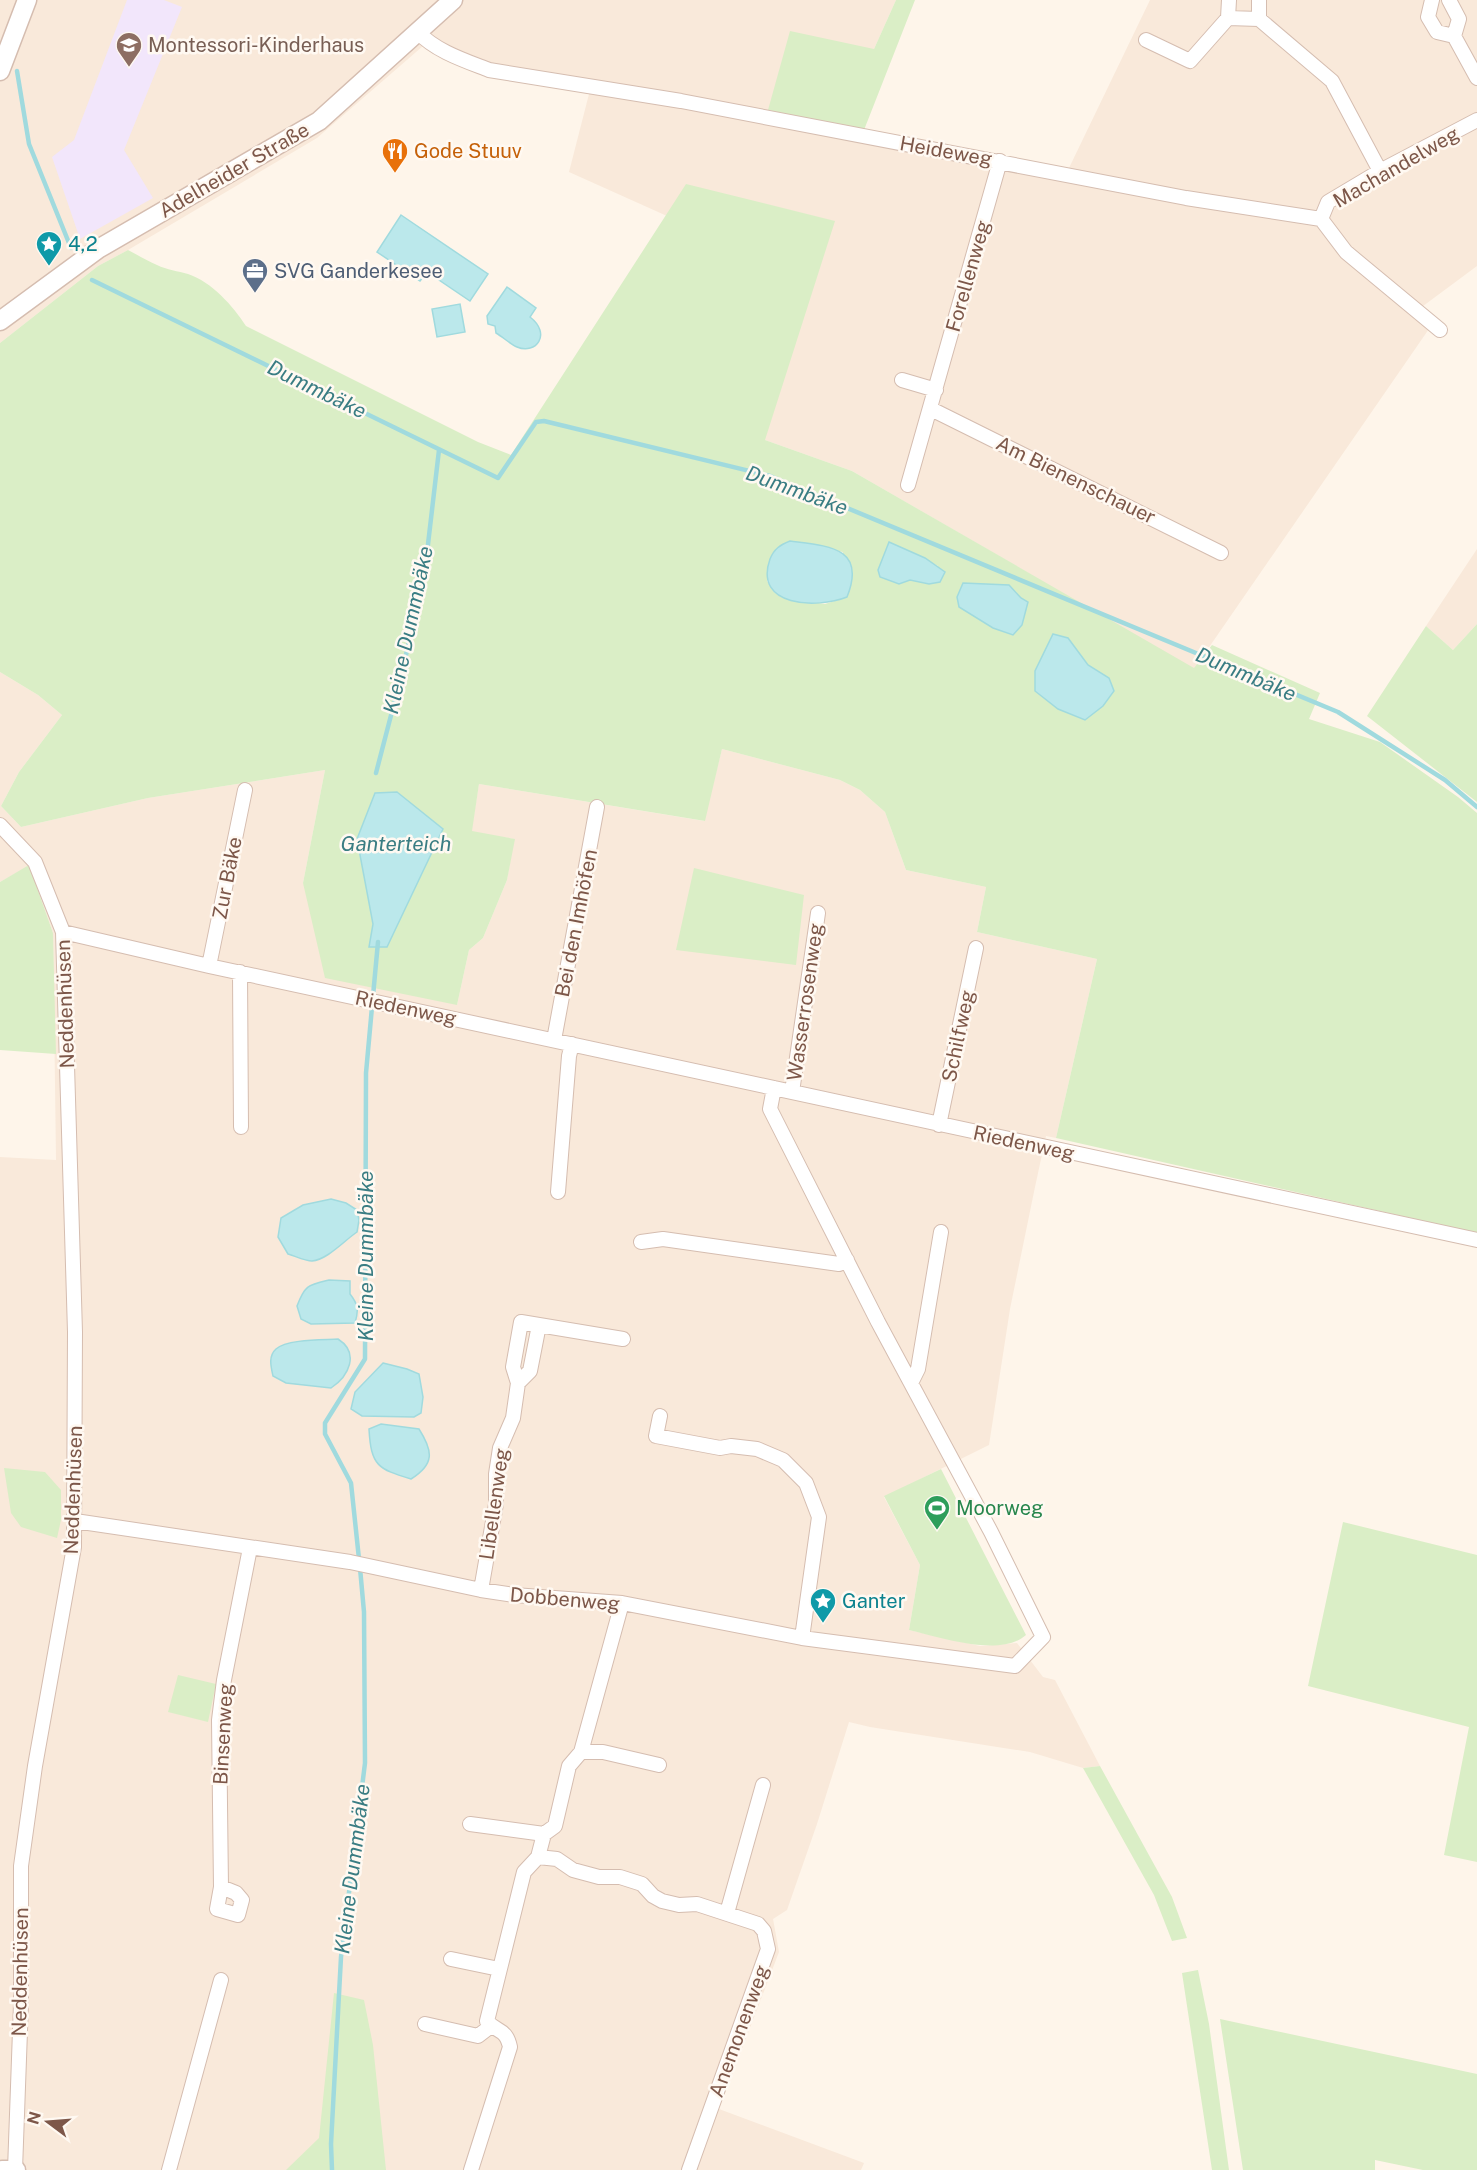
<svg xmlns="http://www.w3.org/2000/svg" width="1477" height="2170" font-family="'Public Sans',sans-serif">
  <rect width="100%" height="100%" fill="#fef5ea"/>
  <path fill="#f9e9da" d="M0,0H896L874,49L768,110L998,157L1069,168L1150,0H1477V266L1415,312L1431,326L1194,669L852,471L765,440L687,184L667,216L569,172L589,94L503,77L423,46L317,138L128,250L98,266L0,343Z
    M1477,549V624L1453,650L1426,626Z
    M0,672L38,695L62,715L19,772L1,806L21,827L148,798L325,770L303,883L457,1005L469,950L483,938L507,880L514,839L471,832L479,784L704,821L722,749L840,780L860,790L885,812L906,870L986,887L977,932L1097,959L1056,1138L1046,1136L1035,1187L1010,1309L989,1445L884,1497L920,1565L909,1630L980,1646L1017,1643L1043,1677L1055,1680L1100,1766L1083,1768L1030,1752L870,1727L849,1722L817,1824L787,1910L773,1919L779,1952L719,2109L864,2163L861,2170H0V1157L56,1160L53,933L29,866L0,882Z"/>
  <path fill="#f2e6fb" d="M127,0H164L182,7L124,150L153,198L80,239L52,157L74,140Z"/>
  <path fill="#daeec6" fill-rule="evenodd" d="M896,0H915L864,130L768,110L790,31L874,49Z
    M686,184L835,221L765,440L852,471L1194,668L1212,645L1320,693L1309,719L1380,742L1458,797L1477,813V1233L1056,1138L1097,959L977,932L986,887L906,870L885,812L860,790L840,780L722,749L705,821L479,784L472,831L515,839L507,880L483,938L469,950L457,1005L325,978L303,883L325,770L148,798L21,827L1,806L19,772L62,715L38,695L0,672V343L98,266L128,250C138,255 147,261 157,265C167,270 178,271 188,274C212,282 233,306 246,326L478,442L511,455ZM790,541L843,552L847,597L825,604L781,597L774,592L767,581ZM889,542L938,566L929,584L910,580ZM1068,638L1088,665L1109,678L1048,700L1035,691ZM397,792L369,947L373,924L375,794Z
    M1477,624V802L1367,716L1426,626L1453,650Z
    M29,865L53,933L56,1054L0,1050V882Z
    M694,868L804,895L796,965L676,950Z
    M4,1468L45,1472L61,1490V1520L57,1538L21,1527L11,1513Z
    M941,1469L1026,1635C1000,1658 940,1637 909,1630L920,1565L884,1496Z
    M1343,1522L1477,1555V1862L1444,1855L1469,1727L1308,1686Z
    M178,1675L216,1684L208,1722L168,1712Z
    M1100,1766L1172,1897L1187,1938L1172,1941L1154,1895L1083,1768Z
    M1198,1970L1209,2024L1229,2170H1212L1182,1973Z
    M334,1993L364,2000L373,2045L386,2170H286L319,2138Z
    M1220,2019L1477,2074V2170H1423L1375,2160V2170H1243Z"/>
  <path fill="#bbe8eb" stroke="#a0dade" stroke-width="1.5" d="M401,215L488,274L470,301L427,272L420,281L377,252Z
    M507,287L536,308L530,317C552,334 536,355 517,347C510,344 503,337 496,333L495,326L488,324L487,316Z
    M460,304L465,332L437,337L432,309Z
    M790,541C828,546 867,547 847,597C817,609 753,607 770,559C774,549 780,545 790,541Z
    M889,542L925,558L945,572L940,582L929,584L910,580L899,584L880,577L878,570Z
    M963,583L1009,585L1021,598L1028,602L1022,625L1013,635L993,628L959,607L957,597Z
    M1053,634L1068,638L1088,665L1109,678L1114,691L1103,706L1085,720L1058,709L1035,691V671Z
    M397,792L443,829L387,947H369L373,924L357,839L375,793Z
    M331,1199L346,1203L357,1210L359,1220L357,1232C345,1240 327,1260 312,1261C305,1261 295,1256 288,1254L278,1237L281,1218L303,1205Z
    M329,1280L350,1281V1294C358,1304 359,1310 355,1323L311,1324L301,1319L297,1306C305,1285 308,1285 329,1280Z
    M338,1339C360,1353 349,1376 331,1388L286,1383L273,1376C271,1367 268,1356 276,1349C287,1339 323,1340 338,1339Z
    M383,1363L407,1369L419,1374L423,1397L421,1413L414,1417L362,1416L351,1409L355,1392Z
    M381,1424L419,1429C433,1451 435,1464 411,1479C378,1469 371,1466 369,1429Z"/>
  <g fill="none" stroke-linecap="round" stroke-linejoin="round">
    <path stroke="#a0dade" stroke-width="4.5" d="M17,71L29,144L71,248
      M92,280L498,478L536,422L544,421L770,476L1338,712L1445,780L1477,807
      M376,773L401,677L425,570L439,450
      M373,996L378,942
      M359,1559L351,1483L325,1434V1423L365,1359L366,1073L372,1007
      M332,2170L331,2144L341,1957L365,1763L364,1612L360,1568"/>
    <g stroke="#d5bdb0" stroke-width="16">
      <path id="minor" d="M1229,0L1228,18L1259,19L1332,81L1380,171
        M1432,0L1428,17L1437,32L1454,36
        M1449,0L1459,19L1454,36L1477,78
        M1259,19V0
        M418,32C435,51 466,61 489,70L681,101L1186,198L1321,219L1346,252L1440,330
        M1146,40L1190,61L1228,18
        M1321,219L1328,202L1380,171L1477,120
        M902,380L936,390
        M931,409L1221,553
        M908,485L1000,161
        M0,825L35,862L63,932L75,1332L74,1547L35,1766L21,1866V2003L15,2170
        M63,932L209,966L1477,1240
        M209,966L245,790
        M240,972L241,1127
        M554,1040L597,807
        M792,1092L818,913
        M939,1125L976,948
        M558,1192L569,1056L572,1044
        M641,1242L663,1239L839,1264L847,1260
        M518,1383L530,1371L539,1325
        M911,1383L918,1369L941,1232
        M660,1416L656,1436L720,1448L731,1446L757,1449L783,1460L806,1483L819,1517L802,1638
        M75,1521L350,1562L481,1590L514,1595L622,1603L802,1638L1015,1666L1043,1637L991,1532L878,1322L770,1109L774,1088
        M481,1590L496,1504V1474L500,1448L513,1418L518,1383L513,1367L521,1322L623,1339
        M581,1752H603L659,1765
        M470,1824L544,1834
        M538,1857L557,1859L573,1870L599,1877H620L642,1884L653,1896L662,1901L679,1905L697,1904L758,1924L764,1931L768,1949L689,2170
        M221,1887L219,1720L224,1680L250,1548
        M221,1887L236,1893L242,1900L238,1915L217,1909Z
        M727,1913L763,1785
        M451,1959L499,1969
        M425,2024L478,2036L491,2026
        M169,2170L221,1980
        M471,2170L510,2047C506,2028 497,2033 487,2021L524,1872L538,1857L544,1834L555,1826L569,1766L581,1752L622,1603"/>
    </g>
    <g stroke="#d5bdb0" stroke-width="21">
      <path id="tertiary" d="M0,71L27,0
        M0,321L98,249L319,121L453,0
        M2,2170H16"/>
    </g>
    <use href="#minor" stroke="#fff" stroke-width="14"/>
    <use href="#tertiary" stroke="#fff" stroke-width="18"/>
  </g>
  <defs>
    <g id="school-pin" transform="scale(1.35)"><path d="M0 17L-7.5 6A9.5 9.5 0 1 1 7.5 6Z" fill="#8d6e63" stroke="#fff9f2"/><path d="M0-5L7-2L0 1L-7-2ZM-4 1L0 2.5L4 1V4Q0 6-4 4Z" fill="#fff"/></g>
    <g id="restaurant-pin" transform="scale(1.35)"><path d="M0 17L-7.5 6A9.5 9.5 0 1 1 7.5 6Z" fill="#e8710a" stroke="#fff9f2"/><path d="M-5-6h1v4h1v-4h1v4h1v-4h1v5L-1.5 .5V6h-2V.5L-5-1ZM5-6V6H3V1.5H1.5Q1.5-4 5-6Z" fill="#fff"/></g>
    <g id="sight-pin" transform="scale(1.35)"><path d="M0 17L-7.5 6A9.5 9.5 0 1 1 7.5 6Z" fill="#0f9aa8" stroke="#fff9f2"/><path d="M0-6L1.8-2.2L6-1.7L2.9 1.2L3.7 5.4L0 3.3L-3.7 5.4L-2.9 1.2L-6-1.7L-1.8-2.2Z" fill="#fff"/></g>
    <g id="office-pin" transform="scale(1.35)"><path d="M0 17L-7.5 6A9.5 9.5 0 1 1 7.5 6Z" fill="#5c6f8a" stroke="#fff9f2"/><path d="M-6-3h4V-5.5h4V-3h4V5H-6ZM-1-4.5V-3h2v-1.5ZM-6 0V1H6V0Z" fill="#fff"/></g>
    <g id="stadium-pin" transform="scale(1.35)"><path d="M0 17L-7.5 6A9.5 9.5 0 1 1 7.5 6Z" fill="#2e9e5b" stroke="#fff9f2"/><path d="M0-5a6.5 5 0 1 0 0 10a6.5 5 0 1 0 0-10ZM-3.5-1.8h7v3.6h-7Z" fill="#fff"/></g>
  </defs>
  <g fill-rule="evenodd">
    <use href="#school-pin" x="129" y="45"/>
    <use href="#restaurant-pin" x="395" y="151"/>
    <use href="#sight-pin" x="49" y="244"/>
    <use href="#office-pin" x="255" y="271"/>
    <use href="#stadium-pin" x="937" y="1508"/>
    <use href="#sight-pin" x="823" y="1601"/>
  </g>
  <g text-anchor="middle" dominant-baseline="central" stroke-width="5" stroke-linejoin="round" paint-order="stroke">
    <g font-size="20" fill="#785e54" stroke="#fff9f2" text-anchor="start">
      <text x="148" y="45">Montessori-Kinderhaus</text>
    </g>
    <g font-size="20" fill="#c56008" stroke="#fff9f2" text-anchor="start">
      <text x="414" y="151">Gode Stuuv</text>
    </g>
    <g font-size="20" fill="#7d5749" stroke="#fff9f2">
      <text transform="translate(946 151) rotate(10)">Heideweg</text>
      <text transform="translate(1396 167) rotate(-30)">Machandelweg</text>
      <text transform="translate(234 170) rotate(-30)">Adelheider Straße</text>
      <text transform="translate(968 276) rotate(-74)">Forellenweg</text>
      <text transform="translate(1076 480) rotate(26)">Am Bienenschauer</text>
      <text transform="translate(227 878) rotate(-79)">Zur Bäke</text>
      <text transform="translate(576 923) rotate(-79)">Bei den Imhöfen</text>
      <text transform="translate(805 1002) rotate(-82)">Wasserrosenweg</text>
      <text transform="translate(65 1004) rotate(-92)">Neddenhüsen</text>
      <text transform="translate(406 1008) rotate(12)">Riedenweg</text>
      <text transform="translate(958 1036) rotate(-78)">Schilfweg</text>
      <text transform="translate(1024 1143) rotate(12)">Riedenweg</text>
      <text transform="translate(73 1490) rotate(-88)">Neddenhüsen</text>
      <text transform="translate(494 1504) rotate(-82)">Libellenweg</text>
      <text transform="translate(565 1599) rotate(5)">Dobbenweg</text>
      <text transform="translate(223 1734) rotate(-87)">Binsenweg</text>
      <text transform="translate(20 1972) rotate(-89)">Neddenhüsen</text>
      <text transform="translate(739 2031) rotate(-70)">Anemonenweg</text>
    </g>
    <g font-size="20" fill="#0d838f" stroke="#fff9f2" text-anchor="start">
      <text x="68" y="244">4,2</text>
      <text x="842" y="1601">Ganter</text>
    </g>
    <g font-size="20" fill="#4e5e75" stroke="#fff9f2" text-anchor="start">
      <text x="274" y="271">SVG Ganderkesee</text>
    </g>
    <g font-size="20" fill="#27864d" stroke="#fff9f2" text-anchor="start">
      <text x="956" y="1508">Moorweg</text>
    </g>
    <g font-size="21" font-style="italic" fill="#3a7d83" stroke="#fff9f2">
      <text transform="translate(317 389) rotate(26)">Dummbäke</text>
      <text transform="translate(797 490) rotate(20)">Dummbäke</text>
      <text transform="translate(408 630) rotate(-78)">Kleine Dummbäke</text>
      <text transform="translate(1246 674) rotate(23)">Dummbäke</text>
      <text x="396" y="843">Ganterteich</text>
      <text transform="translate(365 1256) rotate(-90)">Kleine Dummbäke</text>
      <text transform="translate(352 1869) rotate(-83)">Kleine Dummbäke</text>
    </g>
  </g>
  <g transform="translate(48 2122) rotate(286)" stroke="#fff9f2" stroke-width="4.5" paint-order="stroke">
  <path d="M0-4.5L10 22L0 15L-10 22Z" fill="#7d5749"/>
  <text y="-9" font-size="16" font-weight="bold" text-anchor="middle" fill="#7d5749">N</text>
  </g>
</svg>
